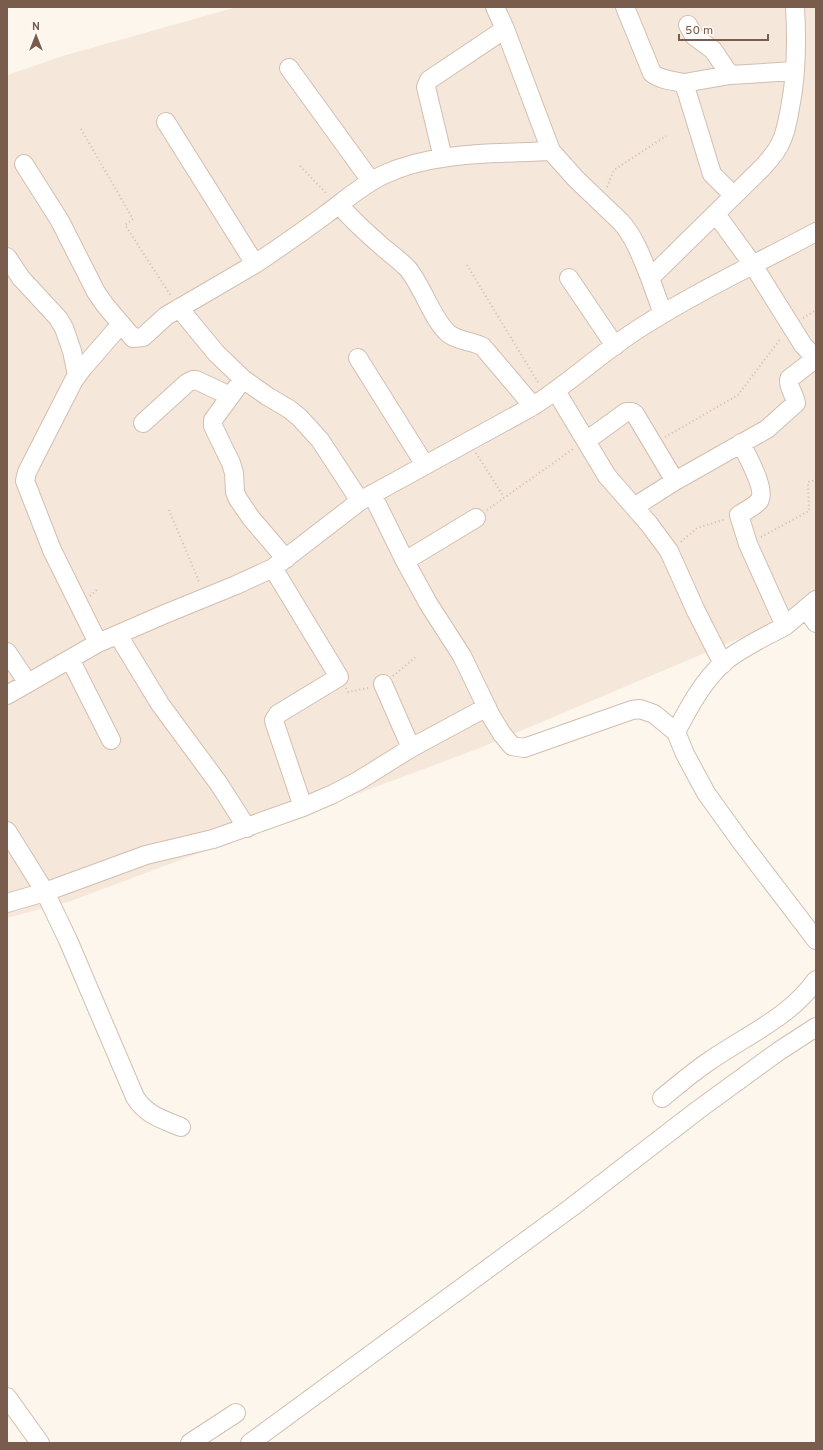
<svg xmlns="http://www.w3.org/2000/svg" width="823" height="1450" font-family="Overpass,sans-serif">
  <rect width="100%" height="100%" fill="#fdf6ec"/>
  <path fill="#f5e8da" d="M237,7H816V606L480,748L71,901L7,918V75L66,55Z"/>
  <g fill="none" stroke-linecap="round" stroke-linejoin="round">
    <g stroke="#d1beb0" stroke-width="20">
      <path id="minor" d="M495,7L505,29L551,151L576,179L621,222C635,238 642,258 650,278L762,168C769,160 776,153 780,144C786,133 788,120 790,108C797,74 797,41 795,7
        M625,7L652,73C660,80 674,81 684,83L712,174L734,196
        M688,25L694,36L713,50L730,75L795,71
        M289,68L371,181
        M684,83L730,75
        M443,158L426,87L429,80L505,29
        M24,164L60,221L96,292L105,305L133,338L143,337L166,316L255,264L166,122
        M339,205C351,218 363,230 376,241C386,251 399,259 408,269C423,287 433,321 449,334C460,342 474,341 483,347L533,406
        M716,214L753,265L803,345L816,359
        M7,257L21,278L58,318L64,328L72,351L77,375
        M255,264C279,248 302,232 325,215C344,201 362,185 383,175C434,151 496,154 551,151
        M569,278L615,346
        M650,278L663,314
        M179,308L216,353L243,379L267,396L289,409L299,417L320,440L360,501
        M358,358L425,465
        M243,379L213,420V426L231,463L234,473L235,492L238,499L251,518L286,559
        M556,391L607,476L649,524L669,551L696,611L723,664
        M143,423L187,383L193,380H196L230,396
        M586,441L626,412H632L635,414L675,481
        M741,443C746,454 767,490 759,501C754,507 745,511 739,515L748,544L785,626L816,600
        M372,494L405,561L476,518
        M634,507L675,481L767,429L796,403C795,395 788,388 789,379L815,359
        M405,561L428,603L462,656L491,716L502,734L512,746L524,748L632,710L640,709L654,714L676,732L685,754L706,793L742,843L816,940
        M273,568L339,677L278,714L274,720L275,724L303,807
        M806,608L816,623
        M118,635L160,704L219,784L247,828
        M98,643L52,550L25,481L27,472L74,380L82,369L121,324
        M7,652L28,683
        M70,659L111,740
        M383,684L411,748
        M7,695L98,643L165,614L236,585L273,568L360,501L533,406C571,382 604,350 643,326C698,291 758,263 816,232
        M676,732C689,707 703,681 724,662C742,647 765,637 785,626
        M7,831L45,892L68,940L135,1097C146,1115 162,1119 181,1127
        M7,903L45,892L146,855L213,839L303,807L333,794L358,781L411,748L487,707
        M662,1098C678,1085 694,1071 711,1060C747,1035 790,1017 816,980
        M7,1397L40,1443
        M190,1443L236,1413
        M250,1443L572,1207L698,1110L779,1051L816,1027"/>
    </g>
    <path stroke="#d9b8a5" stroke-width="2" stroke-dasharray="1 3" stroke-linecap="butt" d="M81,129L133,219L125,225L171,296
      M300,166L328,195
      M607,187L614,170L666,136
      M467,265L539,384
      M803,318L816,310
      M665,437L738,395L781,338
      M476,453L504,497
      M169,510L200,584
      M487,510L573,449
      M761,537L809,511L808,482L816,480
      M681,542L697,528L726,519
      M90,596L99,588
      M393,676L417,656
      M346,688L348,692L368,688"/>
    <use href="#minor" stroke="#fff" stroke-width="18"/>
  </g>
  <rect width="823" height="1450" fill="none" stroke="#7a5c4d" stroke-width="16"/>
  <g transform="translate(36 36)" stroke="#fffaf3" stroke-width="3" paint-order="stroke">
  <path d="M0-3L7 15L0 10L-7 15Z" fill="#7a5c4d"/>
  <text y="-6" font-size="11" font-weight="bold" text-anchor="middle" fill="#7a5c4d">N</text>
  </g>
  <path d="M679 34v6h89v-6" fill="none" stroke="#7a5c4d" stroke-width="2"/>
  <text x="685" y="34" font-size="12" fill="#7a5c4d" stroke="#fffaf3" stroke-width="3" paint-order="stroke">50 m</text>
</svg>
